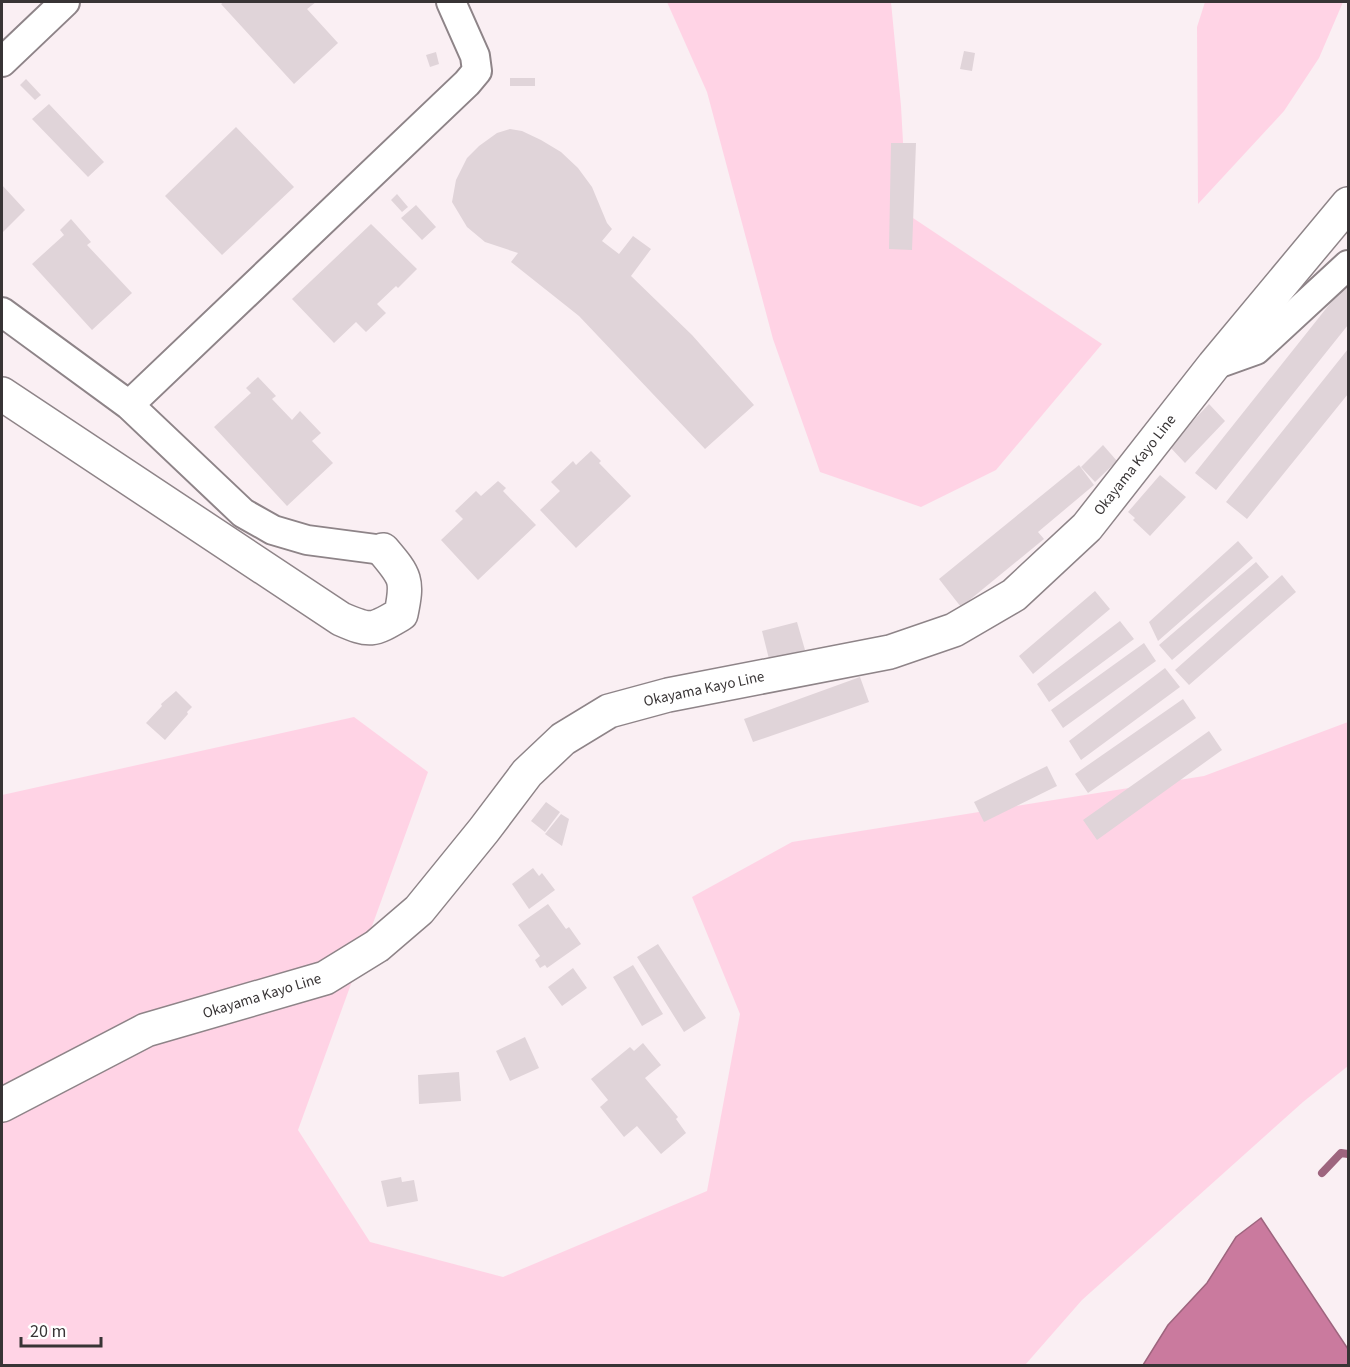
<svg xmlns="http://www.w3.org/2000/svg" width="1350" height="1367" font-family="'Source Sans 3',sans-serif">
  <rect width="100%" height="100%" fill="#faeff3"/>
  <path fill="#ffd3e5" d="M667,2H891L901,106L907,214L1102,344L996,470L921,507L820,472L773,339L707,92Z
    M1205,2H1343L1319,58L1284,111L1198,204L1197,27Z
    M354,717L428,772L298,1130L370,1242L503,1277L707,1191L740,1014L692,897L792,842L1204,776L1348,722V1066L1303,1102L1082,1300L1025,1365H2V795Z"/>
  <path fill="#ca7a9e" stroke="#9e657e" stroke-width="1.5" d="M1261,1218L1348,1349V1365H1143L1168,1325L1207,1283L1236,1237Z"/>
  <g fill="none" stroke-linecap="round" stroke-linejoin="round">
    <path stroke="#9e657e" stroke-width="8" d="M1322,1173L1341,1153L1348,1154"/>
  </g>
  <path fill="#e0d4d9" d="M224,2H316L307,9L338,43L294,84L221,4Z
    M964,51L975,53L972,71L960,69Z
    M436,52L439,64L430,67L426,55Z
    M510,78H535V86H510Z
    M26,79L41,95L35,100L20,85Z
    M49,104L104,162L88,177L32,119Z
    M236,127L294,187L222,255L165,196Z
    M510,129L522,131L541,140L561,152L578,168L592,187L607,223L612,229L602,241L619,254L633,236L651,249L631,276L692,335L754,405L705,449L579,316L511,262L518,253L485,242L467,227L452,202L456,180L467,158L479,146L497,133Z
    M891,143H916L912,250L889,249Z
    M2,185L25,210L2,233Z
    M397,194L408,207L402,212L391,200Z
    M416,205L436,227L422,240L401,218Z
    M71,219L91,242L87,245L132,293L92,330L32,264L64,235L60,230Z
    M371,224L417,269L398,288L396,286L377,304L386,313L366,332L356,322L334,343L292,299Z
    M1348,281V325L1216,490L1195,473Z
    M1348,349V394L1247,519L1226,502Z
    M258,377L276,396L272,399L292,420L300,411L321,433L312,441L333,463L287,506L214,427L251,393L246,388Z
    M1209,404L1225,421L1185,463L1169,446Z
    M1103,445L1117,461L1095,482L1081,467Z
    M591,451L601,461L599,463L631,496L576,548L540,510L560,491L551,482L573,461L576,465Z
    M1079,465L1094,485L1038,532L1044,539L961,607L939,579Z
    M1160,475L1186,497L1150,536L1133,520L1135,518L1128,512Z
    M498,481L506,488L503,491L536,525L478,580L441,540L463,519L455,511L476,491L481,496Z
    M1238,541L1253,558L1158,641L1149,622Z
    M1256,562L1269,577L1172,660L1159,645Z
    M1282,575L1296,592L1189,685L1175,670Z
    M1095,591L1110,609L1033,674L1019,656Z
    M1120,621L1134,639L1049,702L1037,684Z
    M797,622L805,650L769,659L762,631Z
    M1144,643L1156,661L1063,728L1051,710Z
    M1165,668L1180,687L1081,760L1069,741Z
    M860,677L869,702L753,742L744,719Z
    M176,691L192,707L187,712L188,714L165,740L146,723L162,706L161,704Z
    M1183,699L1196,718L1088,793L1075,774Z
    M1209,731L1222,750L1097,840L1083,820Z
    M1047,766L1057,786L984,822L974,802Z
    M546,802L560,812L545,832L531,821Z
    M561,814L569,819L562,846L545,834Z
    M533,868L539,876L542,873L555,890L529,909L512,884Z
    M548,904L566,929L569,927L581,944L547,968L545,965L540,968L535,960L540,956L518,925Z
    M658,944L706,1018L684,1032L637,957Z
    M633,965L663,1014L642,1026L613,977Z
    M573,968L587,988L562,1006L548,987Z
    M525,1037L539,1068L510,1081L496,1051Z
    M643,1043L661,1065L645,1078L678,1117L676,1119L686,1133L661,1154L637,1126L624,1137L600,1107L608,1100L591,1079L630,1047L634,1051Z
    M459,1072L461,1101L419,1104L418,1075Z
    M401,1177L402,1182L414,1180L418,1201L387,1207L381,1181Z"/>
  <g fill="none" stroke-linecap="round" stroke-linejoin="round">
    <g stroke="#8e8488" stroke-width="32">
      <path id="street" d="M2,62L65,2
        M2,312L129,405L467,83L477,71L475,56L451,2
        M1214,365L1256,350L1348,265
        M129,405L243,513L273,530L307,540L383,550"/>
    </g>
    <g stroke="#8e8488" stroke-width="36">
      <path id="secondary" d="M2,394L341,619C371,632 372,631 401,614C408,580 406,577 383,550"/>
    </g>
    <g stroke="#8e8488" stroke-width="36">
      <path id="primary" d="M2,1105L146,1030L325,978L377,946L419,910L484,830L527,773L563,739L609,711L668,695L890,652L954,630L1014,595L1087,527L1214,365L1348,204"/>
    </g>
    <use href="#street" stroke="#fff" stroke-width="28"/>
    <use href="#secondary" stroke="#fff" stroke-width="33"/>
    <use href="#primary" stroke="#fff" stroke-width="33"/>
  </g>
  <g text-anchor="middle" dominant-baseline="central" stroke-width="5" stroke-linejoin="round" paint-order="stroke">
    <g font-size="15" fill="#383435" stroke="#fff">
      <text transform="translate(1135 465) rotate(-52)">Okayama Kayo Line</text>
      <text transform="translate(704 689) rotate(-12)">Okayama Kayo Line</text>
      <text transform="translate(262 996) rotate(-17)">Okayama Kayo Line</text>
    </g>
  </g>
  <rect width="1350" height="1367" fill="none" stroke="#383435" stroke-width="6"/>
  <path d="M21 1337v9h80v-9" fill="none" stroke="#383435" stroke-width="3"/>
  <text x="30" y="1337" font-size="18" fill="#383435" stroke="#ffffff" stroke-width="4.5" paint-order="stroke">20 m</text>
</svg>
